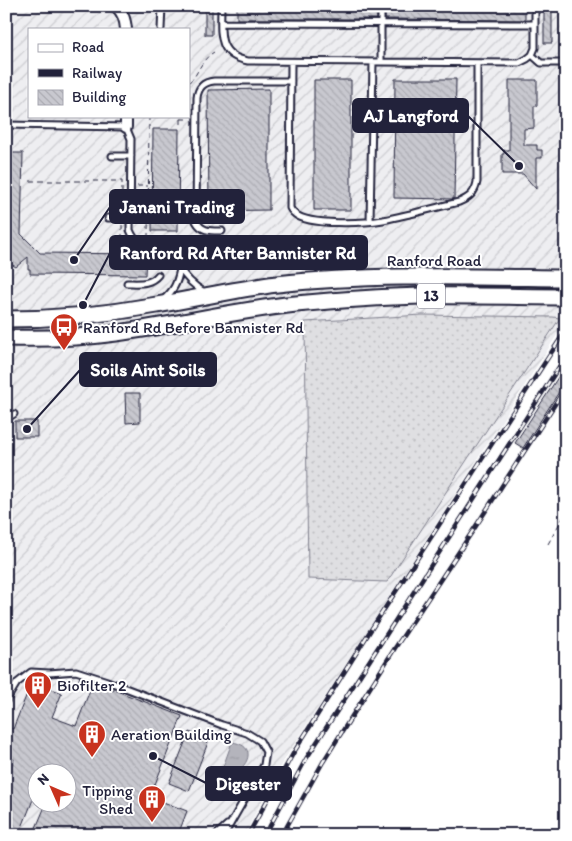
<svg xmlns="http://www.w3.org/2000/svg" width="572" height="841" font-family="Itim,sans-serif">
  <defs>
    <pattern id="industrial-furrows" width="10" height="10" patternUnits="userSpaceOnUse" patternTransform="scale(1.25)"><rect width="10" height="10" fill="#eeeef1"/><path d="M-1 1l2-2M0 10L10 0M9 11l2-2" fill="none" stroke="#ccccd0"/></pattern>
    <pattern id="grass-dots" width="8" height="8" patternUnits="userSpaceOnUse" patternTransform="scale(1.25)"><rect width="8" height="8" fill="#dfdfe2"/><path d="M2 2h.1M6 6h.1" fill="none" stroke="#bfbfc3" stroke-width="1.8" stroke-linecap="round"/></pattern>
    <pattern id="water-ripples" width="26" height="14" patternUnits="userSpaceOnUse" patternTransform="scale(1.25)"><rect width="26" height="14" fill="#b4b4bc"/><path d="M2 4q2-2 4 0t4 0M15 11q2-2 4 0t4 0" fill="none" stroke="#9a9aa2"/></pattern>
    <pattern id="building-back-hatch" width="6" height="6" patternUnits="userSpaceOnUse" patternTransform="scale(1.25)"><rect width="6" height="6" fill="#c8c8cf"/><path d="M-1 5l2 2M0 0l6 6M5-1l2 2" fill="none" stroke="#acacb3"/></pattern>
  </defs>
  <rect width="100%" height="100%" fill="#fff"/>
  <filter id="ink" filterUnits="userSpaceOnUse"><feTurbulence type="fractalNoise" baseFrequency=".02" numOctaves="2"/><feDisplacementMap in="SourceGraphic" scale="10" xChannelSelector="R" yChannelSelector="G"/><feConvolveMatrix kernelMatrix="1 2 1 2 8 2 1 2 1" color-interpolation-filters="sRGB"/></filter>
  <g filter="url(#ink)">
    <path fill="url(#industrial-furrows)" fill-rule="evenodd" d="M6,6H566V321L281,765L244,835H6ZM29,29H189V116H29ZM38,774H68V804H38Z"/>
    <path fill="url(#grass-dots)" stroke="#80808e" d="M422,315L553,317L560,318L387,582L308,579L305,322Z"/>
    <path fill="url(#water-ripples)" stroke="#7a7a88" d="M232,742C265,747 240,778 222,777L223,767Z"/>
    <path fill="url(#building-back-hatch)" stroke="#22223b" d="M205,6H212V35H205Z
      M237,6H377V19H237Z
      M385,6H525V20L385,19Z
      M544,6H552V43H544Z
      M395,79H456L454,199L394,198Z
      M314,80H351V210H314Z
      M509,80H537V106H534V128L524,129V145H537V150H542V158H536V189L523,174H502V154H504V150H509Z
      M269,89V210L209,211L208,90Z
      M153,129H179L178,231H152Z
      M6,153H23L21,234L40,253L146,254L145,275L30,274V269H28V257L16,267L9,263L6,258Z
      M566,365V381L523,448L515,443Z
      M125,393H140V422L126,423Z
      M15,421H37V437H15Z
      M80,677L182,716L150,797L187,811L178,835H33L46,804H68V774H38V798L34,797L19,835H6V780L14,759L6,756V726L13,729L32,681L62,693L52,717L76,726L90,690L76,685Z
      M189,732L209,740L189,791L169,783Z"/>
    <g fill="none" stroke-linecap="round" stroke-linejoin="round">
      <g stroke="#22223b" stroke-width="9">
        <path id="lane" d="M221,6C221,32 216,55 248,61L519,63L527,59L532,55L541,63H566
          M221,23L535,24
          M161,29L162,6
          M532,55L535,48V6
          M291,62L290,208C292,211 292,212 295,214C309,226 365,223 383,220C408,215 434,208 459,202C469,198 475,193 477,182V63
          M381,62V6
          M6,125L126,127L131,139L130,230C140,254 152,237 166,248C173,253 175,259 179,267C185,277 194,286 204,292
          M112,156H131
          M108,218H130
          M370,221L373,62
          M222,231C211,231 202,232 196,221L197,98C198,87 204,82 214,81H291
          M158,263L159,258L166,248
          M127,283C138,283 150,285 158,275
          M163,300C174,290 177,284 180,269
          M6,422L9,417L14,414
          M6,701L17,683L31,672L49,673L76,671L107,681L222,725L247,733L260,741L266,752L264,765L224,835
          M216,835L227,825"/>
      </g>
      <g stroke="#22223b" stroke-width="14">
        <path id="street" d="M116,6C123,13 125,19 126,29
          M126,127V116"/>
      </g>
      <g stroke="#22223b" stroke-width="19">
        <path id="primary" d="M6,319C57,319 108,314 157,305C197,298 237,289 277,284C373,274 470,277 566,278
          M6,338C43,339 80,338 116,333C176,325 236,310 296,304C338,300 380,297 421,296C469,295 518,297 566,297"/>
      </g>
      <path stroke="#22223b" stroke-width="1" stroke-dasharray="5 4" stroke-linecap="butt" d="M189,82C196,77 197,71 202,64C205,59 209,55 214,52
        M181,119H190
        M181,124V116
        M30,181H122V211
        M137,186H148
        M148,238L149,116
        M122,239V225
        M548,544L566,512"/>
      <use href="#lane" stroke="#fff" stroke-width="5"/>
      <use href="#street" stroke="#fff" stroke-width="10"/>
      <use href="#primary" stroke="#fff" stroke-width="15"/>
      <g stroke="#22223b" stroke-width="4.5">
        <path id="rail" d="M248,835L294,752L372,628L566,330
          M265,835L306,759L566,356
          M282,835L323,762L395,648L474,529L566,387"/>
      </g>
      <use href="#rail" stroke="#fff" stroke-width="2.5" stroke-dasharray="8" stroke-linecap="butt"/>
    </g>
  </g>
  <defs>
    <g id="bus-pin" transform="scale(1.4375)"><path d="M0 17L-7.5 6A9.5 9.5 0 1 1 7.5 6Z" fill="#c8321e" stroke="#fff"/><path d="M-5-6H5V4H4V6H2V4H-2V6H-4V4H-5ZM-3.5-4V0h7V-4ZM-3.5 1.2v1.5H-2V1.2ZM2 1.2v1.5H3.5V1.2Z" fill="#fff"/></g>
    <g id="building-pin" transform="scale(1.4375)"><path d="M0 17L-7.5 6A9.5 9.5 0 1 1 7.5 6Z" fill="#c8321e" stroke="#fff"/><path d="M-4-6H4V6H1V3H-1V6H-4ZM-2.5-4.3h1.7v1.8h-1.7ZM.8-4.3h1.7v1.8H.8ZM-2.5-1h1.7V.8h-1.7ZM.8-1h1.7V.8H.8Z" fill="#fff"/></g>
  </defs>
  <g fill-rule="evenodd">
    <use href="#bus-pin" x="64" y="327"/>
    <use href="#building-pin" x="38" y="685"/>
    <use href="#building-pin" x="92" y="734"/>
    <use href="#building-pin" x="152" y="799"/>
  </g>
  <g text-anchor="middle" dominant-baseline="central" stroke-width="4" stroke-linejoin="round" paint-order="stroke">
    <rect fill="#fff" stroke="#646476" stroke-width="1" x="417" y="283.5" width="28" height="25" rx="4"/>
    <g font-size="15" font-weight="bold" fill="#22223b">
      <text x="431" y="296">13</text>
    </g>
    <g font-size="16" fill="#22223b" stroke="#fff">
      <text x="434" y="260">Ranford Road</text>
    </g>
    <g font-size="16" fill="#22223b" stroke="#fff" text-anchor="start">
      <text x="83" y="327">Ranford Rd Before Bannister Rd</text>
      <text x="57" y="685">Biofilter 2</text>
      <text x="111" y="734">Aeration Building</text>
      <text x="133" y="790" text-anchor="end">Tipping<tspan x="133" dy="18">Shed</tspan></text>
    </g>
  </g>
  <path fill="none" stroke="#22223b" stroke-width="2" d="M519 166L468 116M74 260L110 207M83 305L110 253M27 429L80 370M153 756L206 783"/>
  <g fill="#22223b" stroke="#fff" stroke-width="2">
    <circle cx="519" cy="166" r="5"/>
    <circle cx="74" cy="260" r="5"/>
    <circle cx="83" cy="305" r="5"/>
    <circle cx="27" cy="429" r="5"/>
    <circle cx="153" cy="756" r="5"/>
  </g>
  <g fill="#22223b" stroke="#22223b" stroke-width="2">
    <rect x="353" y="99" width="115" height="33" rx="5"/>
    <rect x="110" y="190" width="134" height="33" rx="5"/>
    <rect x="110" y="236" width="257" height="33" rx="5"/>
    <rect x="80" y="353" width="136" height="33" rx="5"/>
    <rect x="206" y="767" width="85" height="33" rx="5"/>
  </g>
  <g font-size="18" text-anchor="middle" font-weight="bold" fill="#fff">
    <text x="411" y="122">AJ Langford</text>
    <text x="177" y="213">Janani Trading</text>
    <text x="238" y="259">Ranford Rd After Bannister Rd</text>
    <text x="148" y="376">Soils Aint Soils</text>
    <text x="248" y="790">Digester</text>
  </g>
  <rect width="572" height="841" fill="none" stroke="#fff" stroke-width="25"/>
  <rect x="12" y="12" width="547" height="816" fill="none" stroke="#22223b" stroke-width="2" filter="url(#ink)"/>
  <rect x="28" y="28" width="162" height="90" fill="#ffffff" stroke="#a7a7b1"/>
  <rect x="38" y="44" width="25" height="8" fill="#ffffff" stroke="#a7a7b1"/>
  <text x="72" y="52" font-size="15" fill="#22223b">Road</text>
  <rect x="38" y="69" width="25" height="8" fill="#22223b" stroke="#a7a7b1"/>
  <text x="72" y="78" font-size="15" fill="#22223b">Railway</text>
  <rect x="38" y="90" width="25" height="15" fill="url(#building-back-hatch)" stroke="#a7a7b1"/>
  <text x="72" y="102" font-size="15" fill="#22223b">Building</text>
  <g transform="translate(52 788) rotate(315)"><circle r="24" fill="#ffffff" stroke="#a7a7b1"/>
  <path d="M0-4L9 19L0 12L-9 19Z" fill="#c8321e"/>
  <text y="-8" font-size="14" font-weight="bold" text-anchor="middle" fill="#22223b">N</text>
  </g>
</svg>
